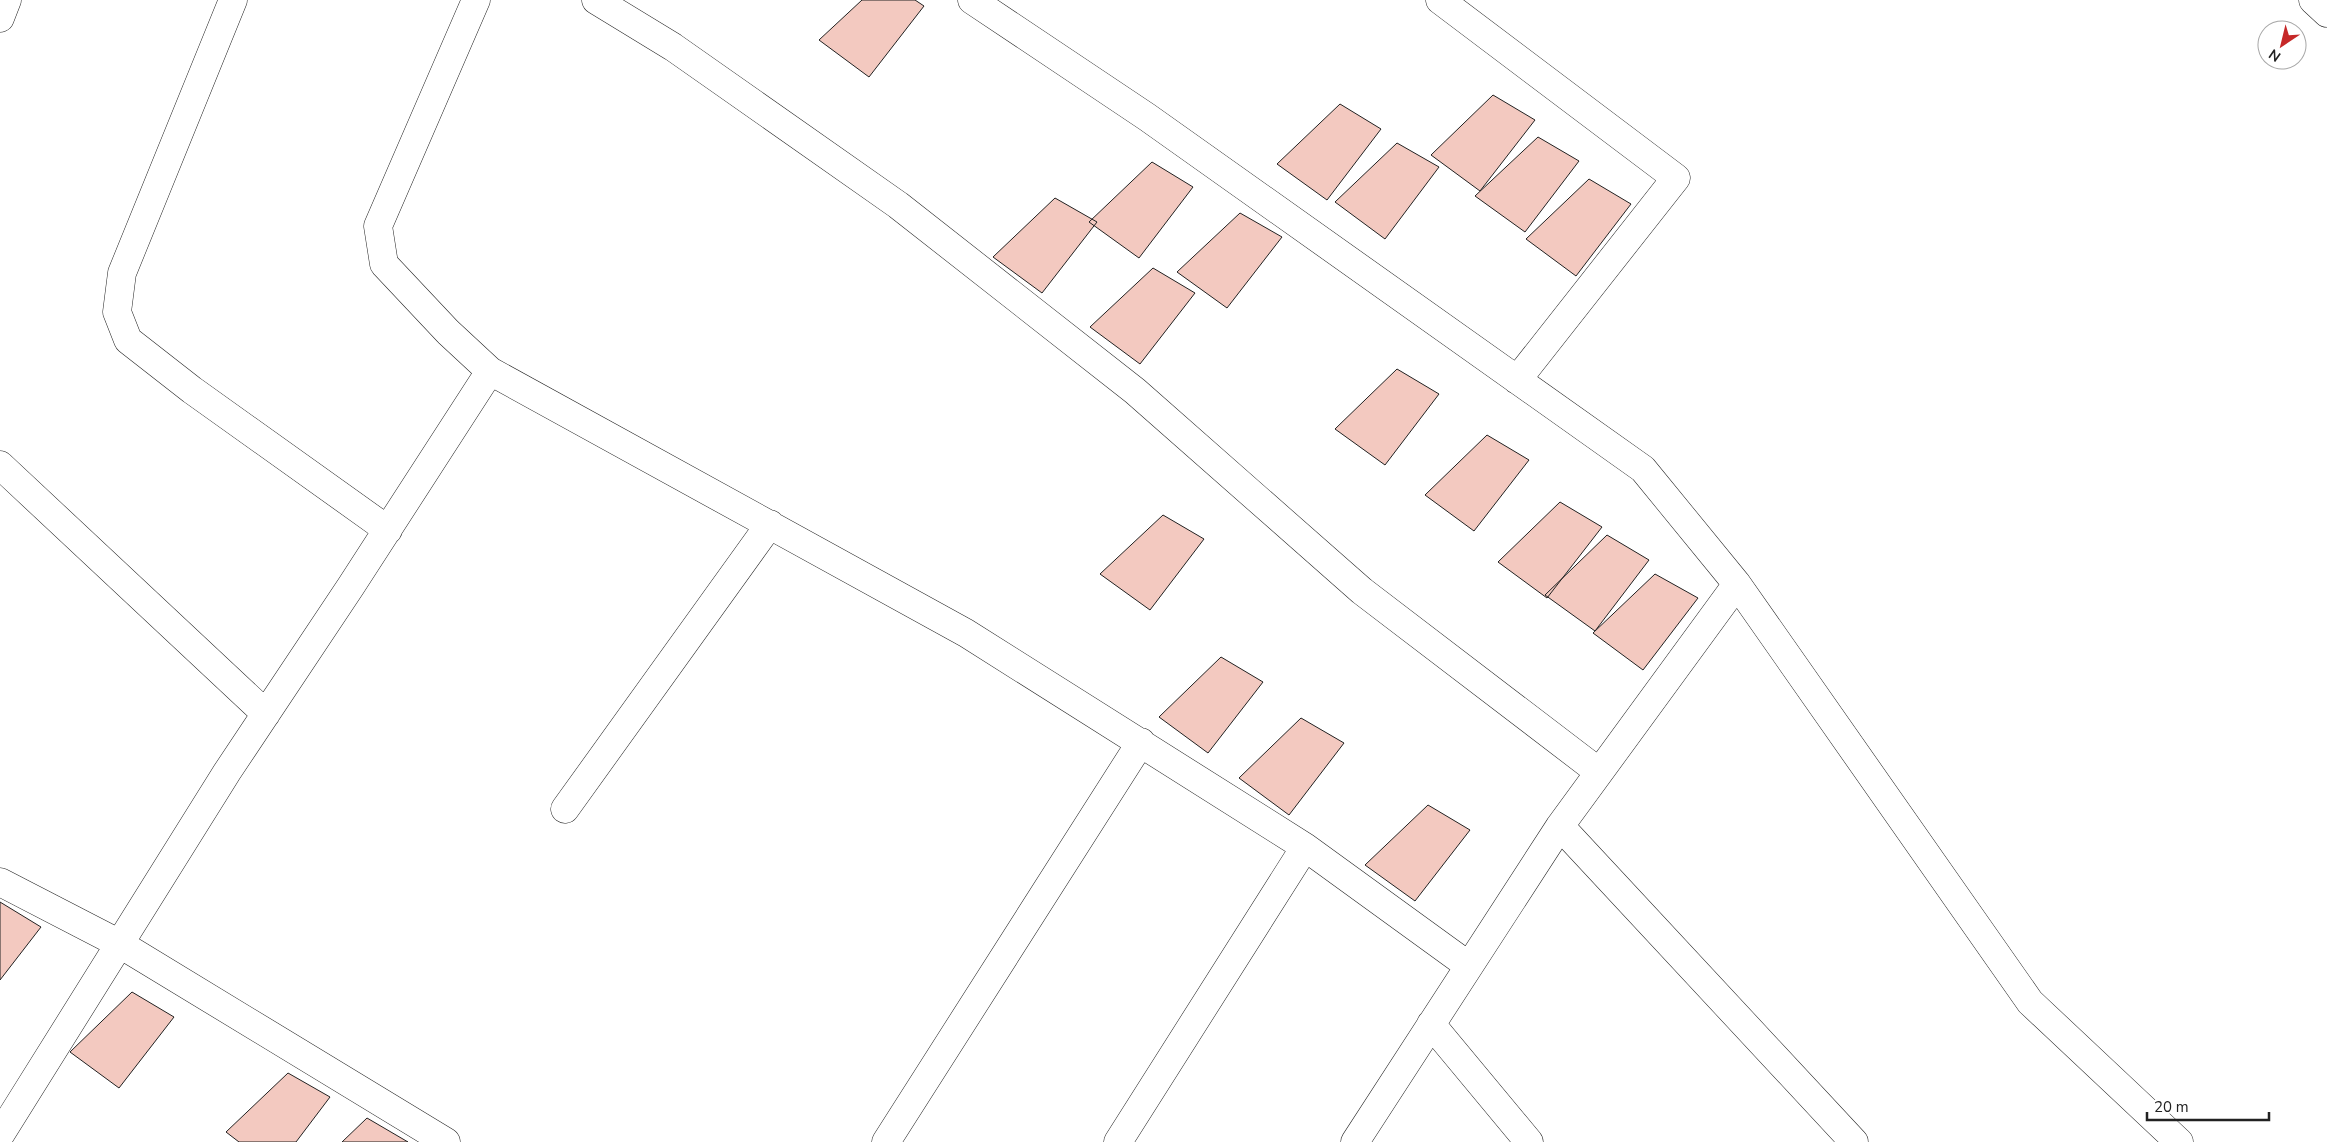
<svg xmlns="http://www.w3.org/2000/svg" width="2327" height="1142" font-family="'Nunito Sans',sans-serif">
  <rect width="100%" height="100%" fill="#fff"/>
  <path fill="#f3c9c0" stroke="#222" d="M862,0H915L924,6L869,77L819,40Z
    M1493,95L1535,120L1480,191L1431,155Z
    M1340,104L1381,129L1327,200L1277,164Z
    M1538,137L1579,161L1525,232L1475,196Z
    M1397,143L1439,167L1385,239L1335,202Z
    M1152,162L1193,187L1139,258L1089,222Z
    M1589,179L1631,204L1576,276L1526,239Z
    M1055,198L1097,222L1042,293L993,257Z
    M1240,213L1282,237L1227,308L1177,272Z
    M1153,268L1195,293L1140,364L1090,327Z
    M1397,369L1439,394L1385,465L1335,429Z
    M1487,435L1529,460L1474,531L1425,495Z
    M1560,502L1602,527L1547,598L1498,562Z
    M1163,515L1204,539L1150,610L1100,574Z
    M1607,535L1649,560L1595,631L1545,595Z
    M1655,574L1698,598L1643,670L1593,633Z
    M1221,657L1263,682L1208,753L1159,717Z
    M1301,718L1344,743L1289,815L1239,778Z
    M1428,805L1470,830L1415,901L1365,865Z
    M0,902L41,927L0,980Z
    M132,992L174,1017L119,1088L70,1052Z
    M288,1073L330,1097L296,1142H239L226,1132Z
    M367,1118L408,1142H342Z"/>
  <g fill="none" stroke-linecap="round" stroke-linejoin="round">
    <g stroke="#222" stroke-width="29">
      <path id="street" d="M233,0L122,273L117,312L128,340L192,390L388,530
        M596,0L673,47L898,205L1135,391L1362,591L1599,772
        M972,0L1147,117L1643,469L1737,584L2030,1002L2179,1142
        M1440,0L1676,178L1517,380
        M2313,0L2327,13
        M0,18L7,0
        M490,371L966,633L1305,847L1469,966
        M0,465L266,714
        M565,809L770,524
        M1560,826L1854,1142
        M0,882L120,944L446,1142
        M1431,1024L1529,1142
        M0,1135L227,772L351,586L490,371L448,332L384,264L378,226L476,0
        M886,1142L1141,742
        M1118,1142L1305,847
        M1355,1142L1560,826L1737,584"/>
    </g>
    <use href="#street" stroke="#fff" stroke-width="28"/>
  </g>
  <g transform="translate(2282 45) rotate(215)"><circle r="24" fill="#ffffff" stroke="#a7a7a7"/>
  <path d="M0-4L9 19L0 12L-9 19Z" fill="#c62828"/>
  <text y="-8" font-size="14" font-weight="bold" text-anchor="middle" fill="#222222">N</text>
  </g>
  <path d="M2147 1112v8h122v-8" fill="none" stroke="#222222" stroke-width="2.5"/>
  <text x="2154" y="1112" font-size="15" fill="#222222" stroke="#ffffff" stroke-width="4" paint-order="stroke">20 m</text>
</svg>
